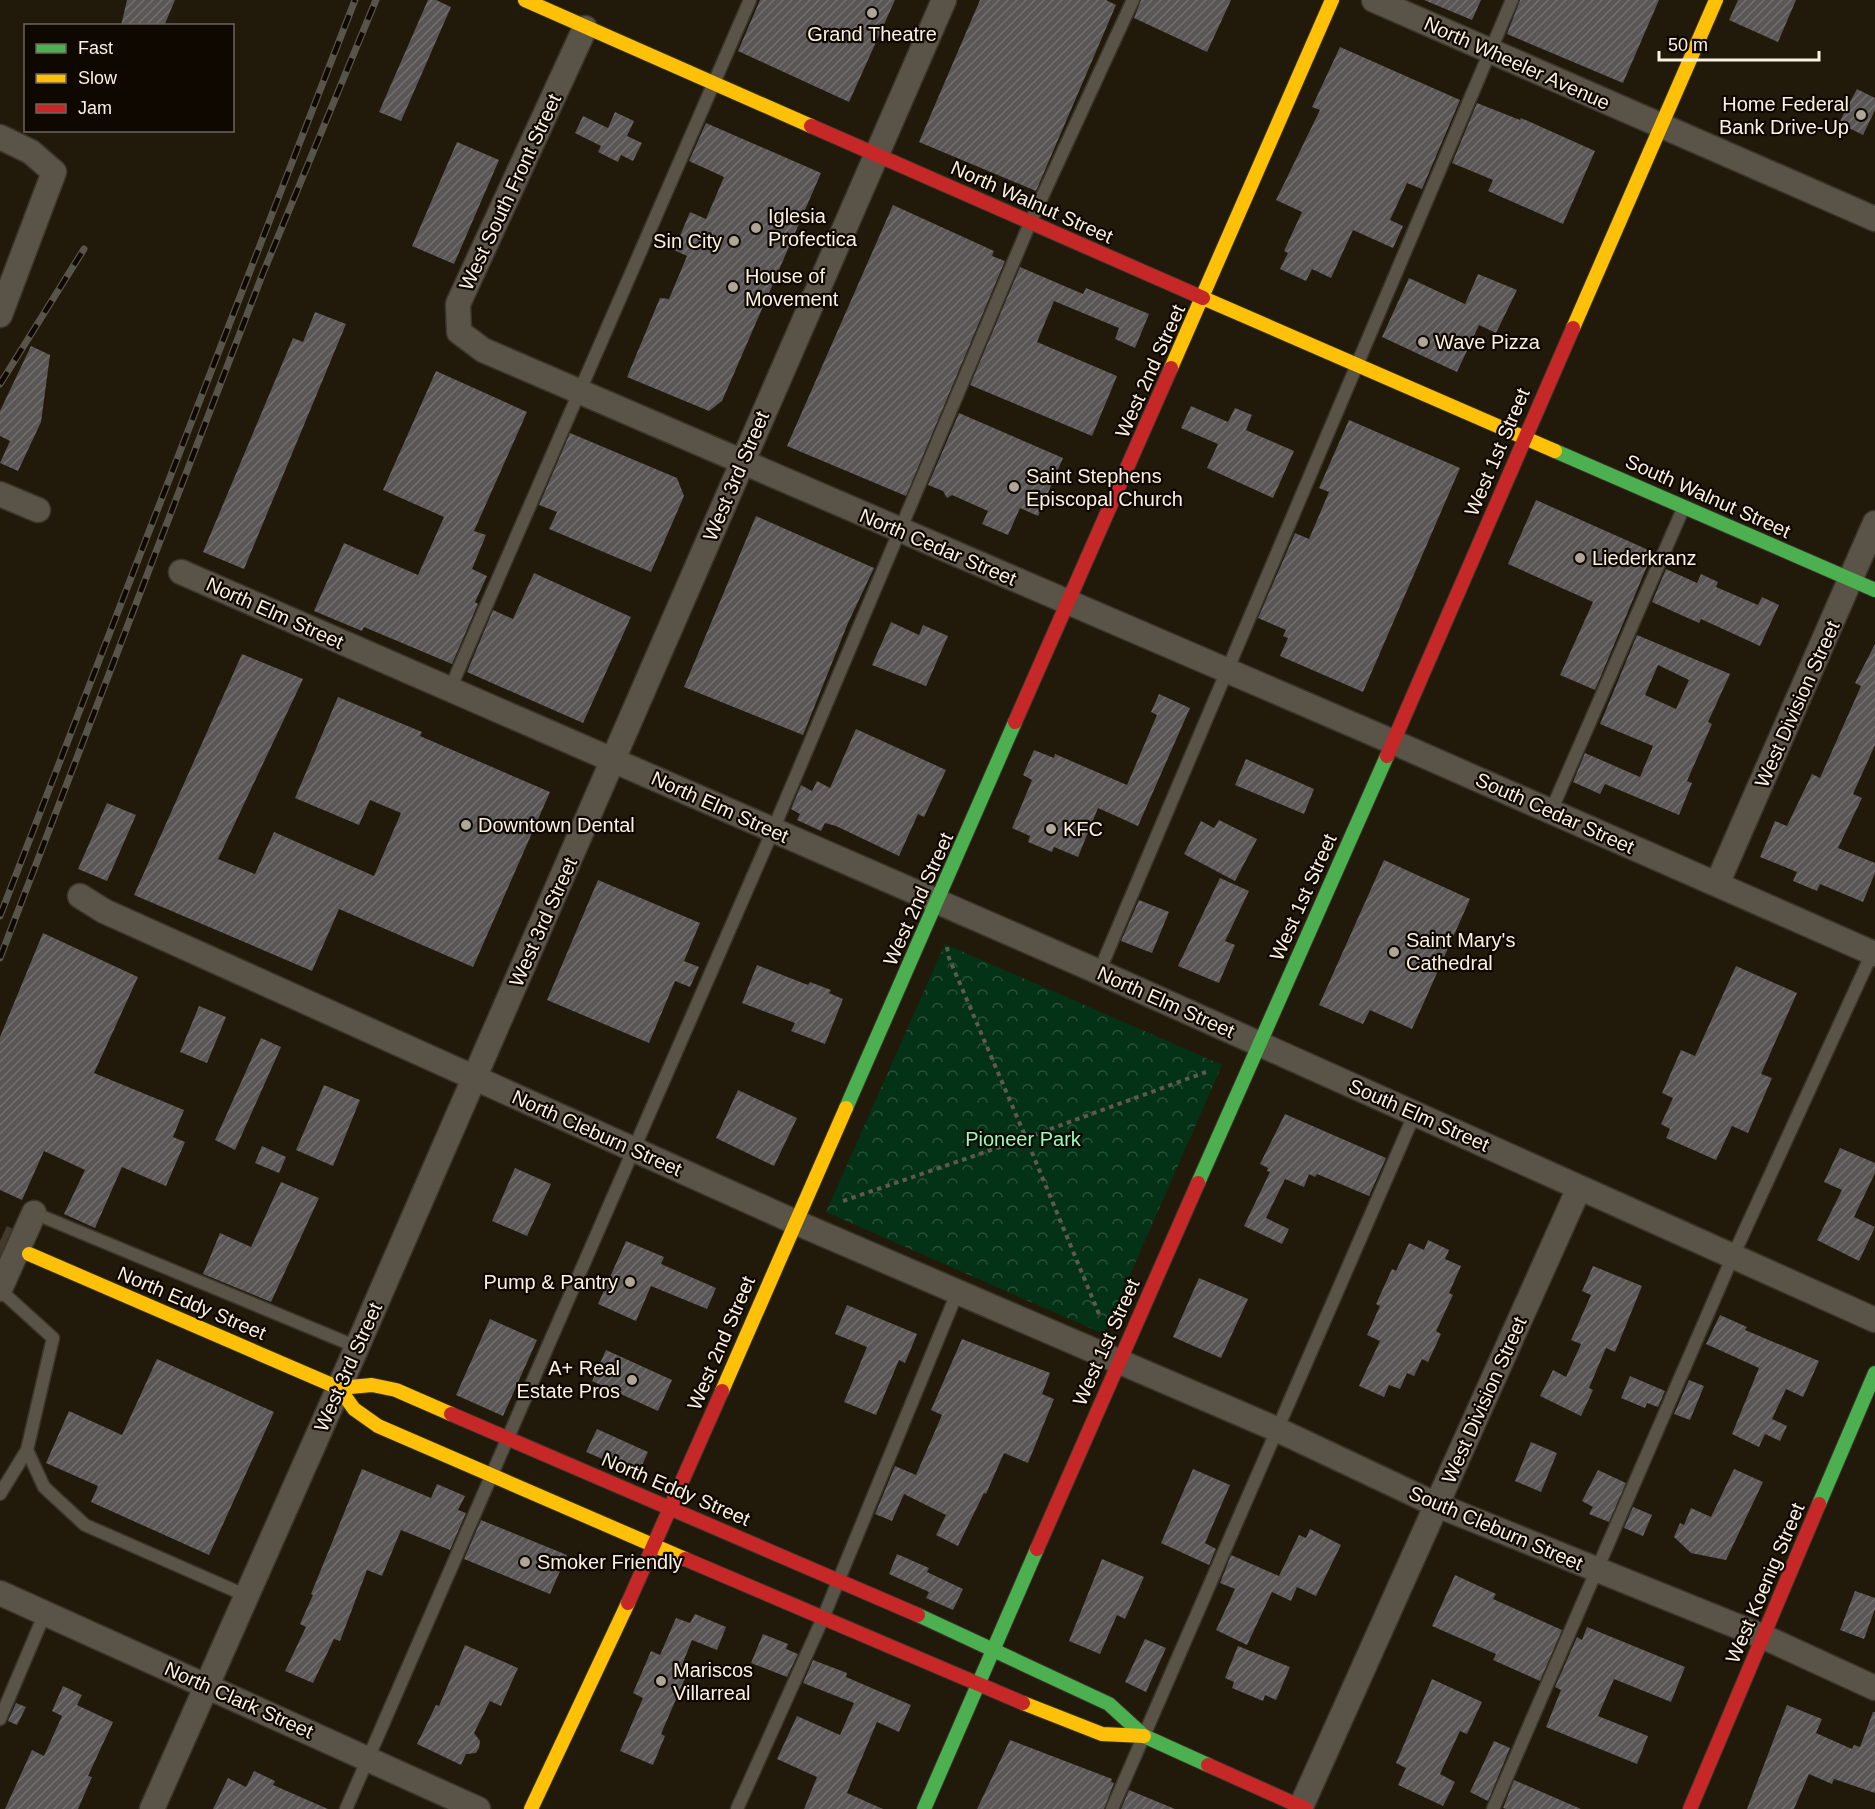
<svg xmlns="http://www.w3.org/2000/svg" width="1875" height="1809" font-family="Helvetica,sans-serif">
  <defs>
    <pattern id="forest-crowns" width="20" height="18" patternUnits="userSpaceOnUse" patternTransform="scale(1.5)"><rect width="20" height="18" fill="#043217"/><path d="M2 6a3 3 0 1 1 6 0M12 15a3 3 0 1 1 6 0" fill="none" stroke="#2a5038"/></pattern>
    <pattern id="building-hatch" width="6" height="6" patternUnits="userSpaceOnUse" patternTransform="scale(1.5)"><rect width="6" height="6" fill="#5a5656"/><path d="M-1 1l2-2M0 6l6-6M5 7l2-2" fill="none" stroke="#736f6e"/></pattern>
  </defs>
  <rect width="100%" height="100%" fill="#211a0b"/>
  <path fill="url(#forest-crowns)" d="M945,944L1222,1065L1104,1334L826,1212Z"/>
  <path fill="url(#building-hatch)" fill-rule="evenodd" d="M127,0H175L164,26H121Z
    M428,0H436L451,7L401,121L379,112Z
    M760,0H895L849,102L738,51Z
    M980,0H1106L1116,5L1036,191L919,142Z
    M1141,0H1231L1207,52L1134,18Z
    M1424,0H1481L1472,20Z
    M1520,0H1659L1623,83L1507,34Z
    M1738,0H1796L1778,42L1729,20Z
    M1340,47L1460,100L1422,189L1407,183L1390,220L1403,226L1393,248L1353,230L1331,278L1312,269L1306,281L1280,269L1288,253L1284,251L1302,212L1276,200L1320,110L1312,107Z
    M1857,89L1875,98V110L1863,135L1839,123Z
    M1477,103L1520,120L1521,118L1595,151L1563,224L1488,191L1493,180L1452,163Z
    M615,112L634,121L627,136L642,143L633,161L621,155L618,162L598,152L601,146L575,133L583,116L608,128Z
    M706,123L821,173L722,401L709,411L627,377L660,298L669,299L687,256L674,250L690,212L706,219L724,177L689,161Z
    M457,142L499,160L454,264L412,246Z
    M893,205L994,251L992,256L1005,261L906,496L787,446Z
    M1020,267L1083,294L1086,288L1149,314L1135,348L1115,339L1119,328L1054,301L1037,342L1117,376L1092,436L970,385Z
    M1478,274L1517,290L1496,333L1479,325L1457,372L1382,337L1409,278L1465,304Z
    M315,312L346,324L244,569L203,552L293,338L303,342Z
    M31,346L50,355L41,422L18,471L0,463L10,441L0,436V411Z
    M436,371L527,412L474,531L486,535L472,569L487,576L475,602L478,604L452,664L364,627L362,631L314,611L344,543L418,575L444,517L383,490Z
    M1191,406L1228,422L1235,408L1252,415L1246,430L1294,451L1273,498L1207,468L1218,444L1181,428Z
    M959,413L1063,458L1038,516L1020,508L1008,535L982,524L988,511L952,495L947,498L943,491L928,485Z
    M1349,420L1460,468L1363,692L1280,656L1288,638L1283,636L1286,630L1258,618L1295,533L1309,539L1329,492L1319,488Z
    M570,433L677,478L684,496L651,572L549,529L557,512L539,505Z
    M1536,500L1653,552L1595,690L1560,675L1593,602L1508,564Z
    M756,516L874,568L848,623L803,735L684,687Z
    M1666,569L1697,583L1701,574L1718,582L1716,587L1758,605L1762,597L1779,605L1760,646L1701,619L1699,623L1652,602Z
    M534,573L631,617L583,723L467,672L493,610L513,619Z
    M891,622L919,635L923,625L948,636L926,686L872,665Z
    M1637,635L1730,674L1708,722L1712,724L1687,781L1692,783L1679,815L1605,784L1600,794L1573,782L1585,753L1640,777L1653,746L1600,724ZM1658,665L1689,680L1676,709L1645,695Z
    M1875,644V745L1853,794L1862,798L1838,848L1875,863V873L1863,902L1820,884L1817,891L1793,881L1797,872L1760,857L1775,821L1787,826L1812,774L1820,778L1861,686L1855,683Z
    M242,654L303,679L218,859L255,874L274,832L374,876L401,813L370,800L359,825L295,798L338,697L422,732L420,736L550,792L473,967L339,909L312,971L134,895Z
    M1159,694L1190,708L1138,826L1098,808L1078,857L1054,847L1052,852L1028,842L1030,836L1012,828L1032,780L1023,775L1034,750L1054,758L1055,754L1127,785L1157,715L1151,712Z
    M856,729L946,770L924,817L918,814L899,856L836,826L825,823L821,831L797,820L800,814L791,809L801,785L812,791L817,781L830,788Z
    M1246,759L1314,789L1304,814L1235,785Z
    M107,803L136,815L107,881L78,869Z
    M1219,820L1257,839L1235,881L1184,854L1201,821L1214,828Z
    M1384,860L1470,899L1412,1029L1370,1010L1363,1024L1319,1005Z
    M1220,878L1249,891L1225,941L1235,945L1219,983L1178,966Z
    M598,880L700,923L684,961L699,967L690,987L675,981L649,1043L547,1000Z
    M1139,900L1169,912L1152,953L1121,941Z
    M43,933L138,977L94,1073L184,1110L173,1137L185,1142L166,1186L122,1167L95,1228L64,1214L85,1170L44,1151L22,1200L0,1190V1037Z
    M757,965L808,985L810,982L831,990L829,993L843,999L825,1044L791,1031L795,1023L742,1003Z
    M1736,966L1797,993L1761,1074L1772,1078L1748,1133L1732,1126L1716,1160L1666,1138L1670,1129L1661,1124L1673,1098L1662,1093L1681,1050L1695,1056Z
    M199,1006L226,1017L207,1063L180,1052Z
    M261,1038L281,1047L235,1150L215,1140Z
    M324,1085L360,1100L333,1166L296,1150Z
    M738,1090L797,1118L774,1166L716,1138Z
    M1285,1114L1386,1158L1369,1196L1317,1174L1315,1177L1309,1174L1304,1187L1285,1179L1266,1218L1289,1229L1282,1244L1244,1226L1270,1172L1267,1171L1268,1168L1260,1164Z
    M262,1146L286,1157L279,1173L255,1163Z
    M1840,1148L1875,1163V1173L1854,1217L1875,1227L1859,1261L1817,1240L1842,1190L1824,1182Z
    M515,1168L551,1184L527,1236L492,1221Z
    M281,1182L319,1198L271,1302L203,1274L220,1233L251,1247Z
    M1428,1240L1449,1250L1445,1259L1461,1266L1449,1293L1453,1295L1436,1331L1441,1334L1428,1362L1422,1359L1414,1376L1407,1373L1400,1389L1389,1385L1384,1397L1359,1386L1380,1341L1367,1335L1380,1306L1376,1304L1392,1269L1396,1271L1409,1243L1424,1250Z
    M626,1241L664,1257L661,1264L716,1288L707,1309L651,1286L636,1321L598,1304Z
    M1593,1266L1642,1286L1615,1352L1606,1348L1589,1388L1593,1390L1581,1416L1540,1396L1553,1370L1566,1377L1581,1344L1571,1340L1591,1295L1582,1291Z
    M1199,1278L1248,1299L1221,1358L1173,1337Z
    M847,1305L917,1334L905,1363L899,1360L876,1415L844,1402L867,1347L835,1334Z
    M1720,1315L1747,1327L1745,1330L1819,1361L1803,1397L1786,1389L1772,1419L1787,1426L1780,1441L1765,1434L1759,1447L1732,1434L1759,1368L1706,1344Z
    M490,1319L537,1340L503,1416L456,1395Z
    M962,1339L1050,1373L1042,1394L1054,1399L1028,1463L1004,1453L986,1494L984,1493L958,1546L936,1535L946,1515L904,1494L892,1521L875,1514L895,1466L916,1475L942,1415L931,1410Z
    M606,1350L672,1380L658,1411L592,1381Z
    M157,1359L274,1412L209,1555L91,1502L98,1486L46,1463L69,1411L122,1435Z
    M1630,1376L1665,1391L1658,1407L1647,1403L1645,1408L1621,1398Z
    M1689,1380L1704,1386L1690,1420L1674,1414Z
    M597,1429L648,1452L638,1474L586,1452Z
    M1531,1442L1557,1453L1541,1492L1515,1481Z
    M362,1469L431,1498L437,1484L465,1496L458,1510L466,1513L450,1550L401,1530L382,1576L367,1570L340,1641L334,1639L313,1683L285,1671L306,1627L300,1624L313,1595L311,1594Z
    M1193,1469L1230,1485L1205,1543L1216,1549L1209,1565L1161,1543Z
    M1734,1469L1763,1482L1726,1560L1691,1553L1674,1537L1680,1523L1684,1525L1691,1508L1711,1517Z
    M1598,1470L1626,1483L1609,1522L1589,1514L1593,1507L1582,1501Z
    M1633,1507L1652,1515L1643,1536L1624,1528Z
    M481,1520L567,1555L550,1594L464,1559Z
    M1310,1529L1341,1545L1316,1596L1297,1587L1291,1601L1272,1592L1247,1645L1216,1630L1235,1589L1220,1583L1231,1555L1279,1576L1299,1535L1306,1538Z
    M897,1554L929,1568L927,1572L963,1589L953,1610L926,1598L929,1592L889,1574Z
    M1102,1559L1144,1577L1125,1619L1117,1615L1100,1654L1069,1641Z
    M1455,1575L1496,1594L1493,1599L1562,1630L1540,1681L1493,1660L1496,1654L1432,1626Z
    M1855,1591L1875,1598V1609L1864,1639L1840,1630Z
    M695,1614L726,1627L717,1650L692,1640L682,1665L689,1669L661,1734L665,1736L653,1765L620,1751L643,1698L633,1693L651,1651L660,1655L676,1618L690,1623Z
    M1587,1627L1685,1667L1671,1702L1614,1679L1598,1716L1648,1736L1637,1764L1546,1727L1561,1690L1555,1687L1577,1637L1582,1640Z
    M763,1634L788,1644L786,1649L798,1654L787,1677L751,1663Z
    M1145,1639L1166,1648L1146,1692L1125,1682Z
    M465,1645L518,1668L501,1706L490,1701L474,1733L480,1741L479,1748L476,1753L466,1754L461,1765L417,1744L436,1705L439,1706Z
    M1238,1646L1290,1667L1276,1700L1265,1695L1263,1701L1232,1688L1234,1682L1225,1678Z
    M813,1660L847,1673L846,1677L911,1705L899,1732L877,1722L847,1793L883,1809H804L817,1777L777,1759L797,1716L840,1735L854,1703L803,1683Z
    M1432,1679L1482,1702L1467,1734L1460,1731L1440,1774L1455,1782L1443,1806L1398,1785L1406,1768L1396,1763Z
    M63,1686L82,1695L77,1705L113,1722L88,1776L92,1777L78,1809H5L32,1750L44,1756L62,1716L52,1711Z
    M16,1703L26,1707L17,1725L8,1721Z
    M1787,1705L1822,1719L1816,1733L1852,1749L1854,1745L1860,1747L1873,1712H1875V1793L1834,1779L1832,1784L1809,1774L1794,1809H1747Z
    M1010,1740L1112,1779L1111,1782L1114,1783L1104,1809H977Z
    M1494,1741L1510,1748L1488,1801L1470,1792Z
    M254,1771L275,1781L273,1785L328,1809H213L228,1778L246,1787Z
    M1514,1780L1581,1809H1506L1503,1808Z
    M1129,1790L1175,1809H1121Z"/>
  <g fill="none" stroke-linecap="round" stroke-linejoin="round">
    <path stroke="#423a2b" stroke-width="33" stroke-dasharray="33 16" stroke-linecap="butt" d="M0,1241L29,1254"/>
    <g stroke="#3a352b" stroke-width="15">
      <path id="lane" d="M450,689L750,0
        M1551,811L1683,509
        M1099,972L1512,0
        M34,1213L357,1347
        M0,1290L53,1338L27,1450L0,1494
        M27,1450L44,1487L85,1525L247,1596
        M0,1719L45,1613
        M346,1809L773,830L1030,223L1133,0
        M737,1809L823,1618L957,1293
        M1112,1809L1415,1113
        M1493,1809L1733,1256L1874,949"/>
    </g>
    <g stroke="#3a352b" stroke-width="27">
      <path id="street" d="M1374,0L1875,219
        M585,28L458,304L459,332L483,350L1393,742L1875,954
        M0,137L31,152L54,172L0,315
        M0,494L38,510
        M181,572L1099,972L1875,1320
        M1717,884L1875,523
        M80,896L104,911L795,1222L1276,1429L1437,1505L1764,1637L1875,1688
        M0,1289L34,1213
        M0,1593L478,1809
        M152,1809L357,1347L944,0
        M1300,1809L1579,1188"/>
    </g>
    <g stroke="#3a352b" stroke-width="16">
      <path id="fast" d="M1555,451L1875,590
        M846,1108L1015,722
        M1198,1183L1387,756
        M1819,1504L1875,1373
        M918,1615L1109,1704L1144,1736L1208,1765
        M924,1809L1037,1549"/>
    </g>
    <g stroke="#3a352b" stroke-width="16">
      <path id="slow" d="M525,0L811,126
        M1203,298L1555,451
        M1573,328L1716,0
        M1171,368L1332,0
        M29,1254L339,1388L372,1385L396,1390L451,1414
        M339,1388L354,1409L378,1426L685,1559
        M722,1391L846,1108
        M1023,1703L1102,1734L1144,1736
        M531,1809L628,1603"/>
    </g>
    <g stroke="#3a352b" stroke-width="16">
      <path id="jam" d="M811,126L1203,298
        M1015,722L1171,368
        M1387,756L1573,328
        M451,1414L918,1615
        M1037,1549L1198,1183
        M685,1559L1023,1703
        M628,1603L722,1391
        M1208,1765L1306,1809
        M1690,1809L1819,1504"/>
    </g>
    <path stroke="#5d594e" stroke-width="4" stroke-dasharray="4.5 4.5" stroke-linecap="butt" d="M843,1201L1026,1138L949,958L947,947
      M1099,1314L1026,1138L1206,1072"/>
    <use href="#lane" stroke="#595348" stroke-width="12"/>
    <use href="#street" stroke="#595348" stroke-width="24"/>
    <use href="#fast" stroke="#4caf50" stroke-width="14"/>
    <use href="#slow" stroke="#ffc107" stroke-width="14"/>
    <use href="#jam" stroke="#c62828" stroke-width="14"/>
    <g stroke="#595449" stroke-width="7">
      <path id="rail" d="M0,384L84,249
        M0,916L355,0
        M0,958L263,273L376,0"/>
    </g>
    <use href="#rail" stroke="#0e0801" stroke-width="4.5" stroke-dasharray="14" stroke-linecap="butt"/>
  </g>
  <g fill="#aea696" stroke="#0e0801" stroke-width="2">
    <circle cx="872" cy="13" r="6"/>
    <circle cx="1861" cy="115" r="6"/>
    <circle cx="756" cy="228" r="6"/>
    <circle cx="734" cy="241" r="6"/>
    <circle cx="733" cy="287" r="6"/>
    <circle cx="1423" cy="342" r="6"/>
    <circle cx="1014" cy="487" r="6"/>
    <circle cx="1580" cy="558" r="6"/>
    <circle cx="466" cy="825" r="6"/>
    <circle cx="1051" cy="829" r="6"/>
    <circle cx="1394" cy="952" r="6"/>
    <circle cx="630" cy="1282" r="6"/>
    <circle cx="632" cy="1380" r="6"/>
    <circle cx="525" cy="1562" r="6"/>
    <circle cx="661" cy="1681" r="6"/>
  </g>
  <g text-anchor="middle" dominant-baseline="central" stroke-width="4.5" stroke-linejoin="round" paint-order="stroke">
    <g font-size="20" fill="#faf1e1" stroke="#0e0801" text-anchor="start">
      <text x="872" y="34" text-anchor="middle">Grand Theatre</text>
      <text x="1849" y="104" text-anchor="end">Home Federal<tspan x="1849" dy="23">Bank Drive-Up</tspan></text>
      <text x="768" y="216">Iglesia<tspan x="768" dy="23">Profectica</tspan></text>
      <text x="722" y="241" text-anchor="end">Sin City</text>
      <text x="745" y="276">House of<tspan x="745" dy="23">Movement</tspan></text>
      <text x="1435" y="342">Wave Pizza</text>
      <text x="1026" y="476">Saint Stephens<tspan x="1026" dy="23">Episcopal Church</tspan></text>
      <text x="1592" y="558">Liederkranz</text>
      <text x="478" y="825">Downtown Dental</text>
      <text x="1063" y="829">KFC</text>
      <text x="1406" y="940">Saint Mary's<tspan x="1406" dy="23">Cathedral</tspan></text>
      <text x="618" y="1282" text-anchor="end">Pump &amp; Pantry</text>
      <text x="620" y="1368" text-anchor="end">A+ Real<tspan x="620" dy="23">Estate Pros</tspan></text>
      <text x="537" y="1562">Smoker Friendly</text>
      <text x="673" y="1670">Mariscos<tspan x="673" dy="23">Villarreal</tspan></text>
    </g>
    <g font-size="20" fill="#faf1e1" stroke="#0e0801">
      <text transform="translate(1517 63) rotate(24)">North Wheeler Avenue</text>
      <text transform="translate(510 192) rotate(-65)">West South Front Street</text>
      <text transform="translate(1032 202) rotate(24)">North Walnut Street</text>
      <text transform="translate(1150 371) rotate(-66)">West 2nd Street</text>
      <text transform="translate(1497 452) rotate(-67)">West 1st Street</text>
      <text transform="translate(736 476) rotate(-67)">West 3rd Street</text>
      <text transform="translate(1708 496) rotate(24)">South Walnut Street</text>
      <text transform="translate(938 547) rotate(23)">North Cedar Street</text>
      <text transform="translate(275 613) rotate(24)">North Elm Street</text>
      <text transform="translate(1797 704) rotate(-66)">West Division Street</text>
      <text transform="translate(720 807) rotate(24)">North Elm Street</text>
      <text transform="translate(1555 813) rotate(24)">South Cedar Street</text>
      <text transform="translate(1303 897) rotate(-66)">West 1st Street</text>
      <text transform="translate(918 899) rotate(-66)">West 2nd Street</text>
      <text transform="translate(543 922) rotate(-66)">West 3rd Street</text>
      <text transform="translate(1166 1002) rotate(24)">North Elm Street</text>
      <text transform="translate(1419 1115) rotate(24)">South Elm Street</text>
      <text transform="translate(597 1133) rotate(24)">North Cleburn Street</text>
      <text transform="translate(192 1303) rotate(23)">North Eddy Street</text>
      <text transform="translate(1106 1342) rotate(-66)">West 1st Street</text>
      <text transform="translate(721 1343) rotate(-67)">West 2nd Street</text>
      <text transform="translate(348 1367) rotate(-66)">West 3rd Street</text>
      <text transform="translate(1484 1400) rotate(-66)">West Division Street</text>
      <text transform="translate(676 1489) rotate(23)">North Eddy Street</text>
      <text transform="translate(1496 1528) rotate(23)">South Cleburn Street</text>
      <text transform="translate(1765 1583) rotate(-67)">West Koenig Street</text>
      <text transform="translate(239 1700) rotate(24)">North Clark Street</text>
    </g>
    <g font-size="20" fill="#94fcb7" stroke="#0e0801">
      <text x="1023" y="1139">Pioneer Park</text>
    </g>
  </g>
  <rect x="24" y="24" width="210" height="108" fill="#0e0801" stroke="#6c655b" stroke-width="1.5"/>
  <rect x="36" y="44" width="30" height="9" fill="#4caf50" stroke="#6c655b" stroke-width="1.5"/>
  <text x="78" y="54" font-size="18" fill="#faf1e1">Fast</text>
  <rect x="36" y="74" width="30" height="9" fill="#ffc107" stroke="#6c655b" stroke-width="1.5"/>
  <text x="78" y="84" font-size="18" fill="#faf1e1">Slow</text>
  <rect x="36" y="104" width="30" height="9" fill="#c62828" stroke="#6c655b" stroke-width="1.5"/>
  <text x="78" y="114" font-size="18" fill="#faf1e1">Jam</text>
  <path d="M1659 51v9h160v-9" fill="none" stroke="#faf1e1" stroke-width="3"/>
  <text x="1668" y="51" font-size="18" fill="#faf1e1" stroke="#0e0801" stroke-width="4.5" paint-order="stroke">50 m</text>
</svg>
